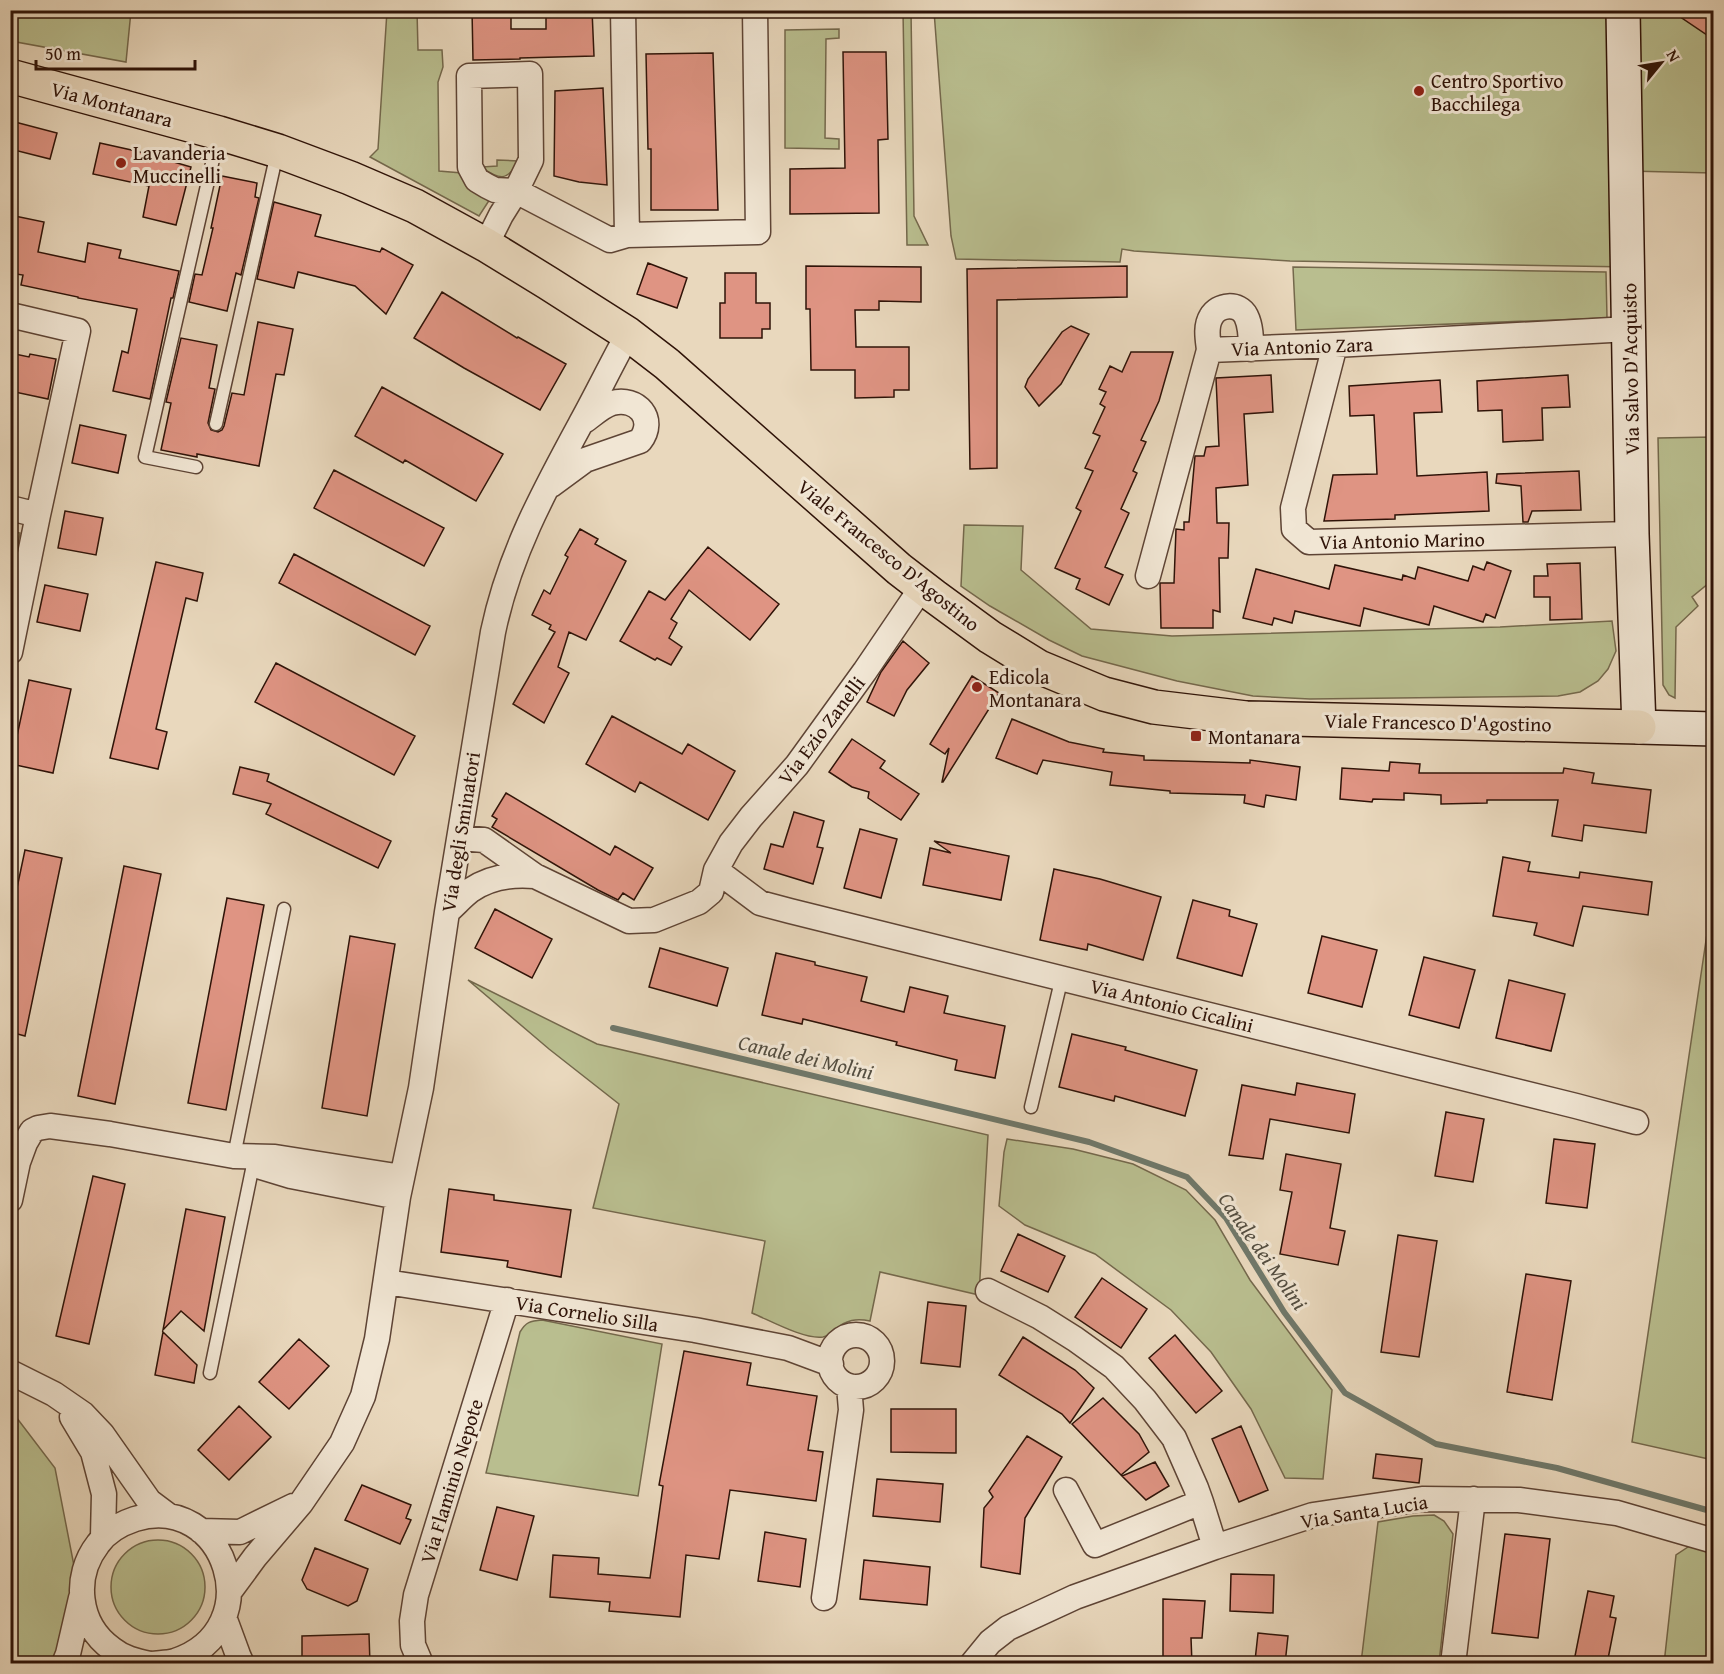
<svg xmlns="http://www.w3.org/2000/svg" width="1724" height="1674" font-family="'Gentium Book Plus',serif">
  <rect width="100%" height="100%" fill="#e9d8bd"/>
  <filter id="stains"><feTurbulence type="fractalNoise" baseFrequency=".00333" numOctaves="4"/><feColorMatrix values="0 0 0 0 .2 0 0 0 0 .09 0 0 0 0 .02 0 0 0 .5 -.17"/></filter>
  <radialGradient id="worn" r=".72"><stop offset=".6" stop-color="#630" stop-opacity="0"/><stop offset="1" stop-color="#630" stop-opacity=".3"/></radialGradient>
  <path fill="#b9be8f" stroke="#74684c" stroke-width="1.5" d="M10,11H131L126,62L11,41Z
    M387,11H417L418,50H442L443,67L438,82L439,171L462,173L490,199L479,216L370,157L378,149Z
    M903,11H911L914,216L928,245H907Z
    M934,11H1713V173L1628,171L1630,267L1290,261L1134,251L1122,249L1120,262L956,259L951,236Z
    M839,29V38L826,39L825,138L839,139V149L785,148V30Z
    M497,160L518,161C507,183 499,179 481,167L497,166Z
    M1293,267L1606,272L1607,318L1296,330Z
    M1713,437V588L1709,583L1692,597L1698,606L1676,627L1675,698L1669,695L1663,685L1658,438Z
    M964,525L1023,526L1021,570L1091,629L1172,636L1500,627L1612,621L1616,651L1608,669L1598,681L1580,692L1558,696L1310,699L1253,696L1177,681L1082,656L1049,640L990,606L961,586Z
    M11,531L20,533L11,580L10,531Z
    M1713,893L1714,1460H1713L1632,1442Z
    M468,980L597,1044L988,1135L979,1295L880,1272L870,1321C856,1318 847,1320 835,1329C832,1332 828,1336 823,1337C805,1340 769,1320 752,1313L765,1241L593,1208L619,1104L549,1049Z
    M1007,1139L1073,1149L1133,1164L1186,1190L1215,1220L1250,1280L1332,1390L1323,1479L1285,1478L1251,1409L1211,1352L1171,1310L1095,1254L1025,1225L999,1206L1004,1152Z
    M542,1320L662,1344L638,1496L486,1473L520,1332C526,1322 530,1321 542,1320Z
    M10,1409L55,1468L76,1576L58,1663H11Z
    M1434,1515L1444,1521L1453,1534L1439,1663H1361L1378,1522L1413,1516Z
    M111 1587a47 47 0 1 1 94 0a47 47 0 1 1-94 0Z
    M1691,1545L1713,1553V1663L1664,1664L1676,1555Z"/>
  <g fill="none" stroke-linecap="round" stroke-linejoin="round">
    <path stroke="#6f786a" stroke-width="6" d="M613,1028L1089,1142L1187,1177L1226,1218L1284,1312L1345,1393L1436,1444L1557,1468L1714,1512"/>
  </g>
  <path fill="#df9483" stroke="#2f1308" stroke-width="1.5" d="M472,10H511V29H546V10H592L594,56L520,58V59L473,60Z
    M1670,10H1713V39Z
    M843,52H886L888,139L878,140L879,213L790,214V169L845,168Z
    M713,53L718,210H651V149H648L646,54Z
    M603,88L607,185L579,182L554,176L555,91Z
    M15,122L57,133L50,159L10,149V139Z
    M100,143L136,151L191,167L176,225L143,217L149,186L93,174Z
    M222,176L257,183L255,197L259,198L241,275L236,273L227,311L189,302L195,274L202,275L213,228H211Z
    M274,202L321,215L315,236L380,252L382,248L413,265L386,314L355,286L298,272L294,288L257,279Z
    M10,215L44,222L38,252L85,262L88,243L121,250L119,258L179,271L173,298H171L150,399L113,391L122,351L128,353L137,309L78,298V297L21,285L23,275L10,273Z
    M648,263L687,278L677,308L637,294Z
    M806,266L921,267V302L879,301V310H855L856,347H909V390H894V397L855,398V370H811L810,309H806Z
    M1127,266V297L997,300V468L970,469L967,269Z
    M725,273H756V303H770V329H762V338H720V303H725Z
    M442,292L517,338L518,337L566,364L540,410L464,368L414,338Z
    M258,322L293,329L284,375L276,374L259,466L197,454V457L161,450L171,403L166,402L181,338L217,345L209,388L215,389L208,423L211,430L218,432L222,430L224,426L232,393L244,395Z
    M1071,326L1089,334L1061,384L1039,406L1025,387L1028,379L1062,332Z
    M1131,352H1173L1159,401L1141,440L1146,442L1133,471L1137,473L1121,509L1129,513L1105,567L1123,575L1109,605L1076,589L1080,579L1055,568L1081,511L1076,508L1093,471L1085,468L1100,436L1093,433L1105,407L1100,404L1106,392L1099,389L1110,366L1122,372Z
    M10,353L29,357L30,354L56,359L48,399L10,391Z
    M1271,375L1273,412L1244,414L1248,485L1216,488L1217,523H1229L1228,558H1219L1220,612L1213,610V628H1161L1160,583H1174L1176,529L1184,530V522H1189L1195,456H1204L1206,447L1219,446L1216,378Z
    M1568,375L1570,407L1542,408L1543,440L1503,442L1502,410L1478,411L1477,381Z
    M1440,380L1442,412L1414,413L1417,476L1487,472L1489,511L1395,515V519L1324,521L1333,475L1377,474L1374,415L1350,416L1349,386Z
    M382,387L503,454L476,501L405,460L403,463L355,436Z
    M80,425L126,435L118,473L72,463Z
    M334,470L444,528L424,566L314,508Z
    M1579,471L1581,510L1532,511L1528,522H1523L1521,486L1496,483L1497,474Z
    M65,511L103,518L96,555L58,548Z
    M580,529L598,539L595,544L626,561L586,640L569,632L558,667L569,673L544,723L513,704L555,632L549,629L551,625L532,615L544,590L550,594L568,557L565,555Z
    M708,547L779,604L750,640L689,590L671,619L677,623L669,638L682,647L671,665L657,658L655,660L620,641L649,591L665,600Z
    M294,554L430,626L415,655L279,583Z
    M156,562L203,573L197,601L186,598L156,729L167,732L158,769L110,758Z
    M1487,562L1511,571L1495,618L1486,614L1483,622L1434,606L1429,625L1364,608L1360,626L1295,611L1292,623L1274,618L1272,625L1243,618L1256,569L1329,589L1335,565L1402,580L1403,575L1415,579L1418,567L1468,581L1473,566L1484,570Z
    M1580,563L1582,619L1550,620V597H1534V576H1548L1547,564Z
    M45,585L88,594L80,631L37,622Z
    M903,641L929,663L907,690L894,716L867,702L881,672Z
    M276,663L415,736L394,775L255,702Z
    M972,676L999,693L943,782H942L949,748L945,754L930,744Z
    M29,680L71,689L53,773L11,764Z
    M612,716L682,754L688,744L735,771L708,820L640,782L635,792L586,764Z
    M1012,719L1069,742L1104,749L1103,752L1144,756V760L1250,763V760L1300,767L1296,800L1266,795L1264,807L1244,803L1245,795L1170,793V791L1110,785L1112,772L1043,760L1037,774L996,758Z
    M852,739L885,761L880,768L919,794L901,820L868,798L869,792L852,787L829,772Z
    M1390,762L1420,764L1419,773H1563L1564,768L1594,773L1592,783L1651,790L1646,833L1584,825L1582,841L1552,836L1558,800H1487V803L1441,804V795L1404,793V800L1373,799L1372,802L1340,799L1342,768L1389,771Z
    M240,767L269,774L267,781L391,841L378,868L266,814L271,804L233,794Z
    M506,793L610,855L615,846L653,868L634,900L623,893L618,900L598,890L492,827L497,819L492,816Z
    M794,812L824,821L817,847L823,848L813,884L764,869L771,844L783,847Z
    M860,829L897,839L881,898L844,888Z
    M934,841L1009,856L1001,900L923,885L930,848L951,853Z
    M25,850L62,858L25,1036L10,1032V921Z
    M1503,857L1530,862L1528,871L1579,878L1580,872L1652,882L1648,915L1583,906L1573,946L1534,935L1537,923L1493,916Z
    M124,866L161,874L115,1104L78,1096Z
    M1054,869L1100,879L1161,897L1143,960L1088,944L1087,950L1040,940Z
    M227,898L264,905L226,1110L188,1103Z
    M1193,900L1230,910L1229,916L1257,924L1242,976L1177,958Z
    M495,909L552,939L532,978L475,948Z
    M350,936L395,944L367,1116L322,1108Z
    M1322,936L1377,950L1362,1007L1308,993Z
    M660,948L728,968L717,1006L649,987Z
    M776,953L815,962V965L867,977L861,1001L904,1012L910,987L948,996L944,1013L1005,1026L995,1078L955,1070L957,1060L896,1045L897,1042L803,1019L802,1024L762,1015Z
    M1424,957L1475,970L1459,1028L1409,1015Z
    M1509,980L1565,994L1551,1051L1496,1038Z
    M1072,1034L1126,1047L1125,1050L1197,1070L1185,1116L1115,1096L1114,1101L1059,1087Z
    M1297,1083L1355,1094L1349,1133L1270,1119L1263,1159L1229,1155L1242,1085L1295,1095Z
    M1446,1112L1484,1119L1473,1182L1435,1176Z
    M1554,1139L1595,1144L1587,1208L1546,1203Z
    M1286,1154L1341,1164L1330,1228L1345,1231L1338,1265L1280,1254L1292,1192L1280,1190Z
    M93,1176L125,1184L89,1344L56,1336Z
    M449,1189L494,1195V1200L571,1210L561,1277L507,1267L508,1261L441,1252Z
    M186,1209L225,1217L204,1331L181,1311L163,1330Z
    M1018,1234L1065,1256L1048,1292L1001,1271Z
    M1398,1235L1437,1241L1419,1357L1381,1352Z
    M1526,1274L1571,1281L1552,1400L1507,1392Z
    M1102,1278L1147,1309L1121,1348L1075,1317Z
    M928,1302L966,1306L960,1367L921,1363Z
    M163,1332L197,1365L194,1383L155,1375Z
    M1175,1335L1222,1391L1196,1413L1149,1358Z
    M1023,1337L1075,1370L1094,1388L1070,1423L1062,1414L999,1375Z
    M299,1339L329,1366L289,1409L259,1382Z
    M684,1351L751,1363L747,1385L817,1396L808,1450L823,1452L816,1501L730,1490L719,1559L686,1555L680,1617L609,1611L610,1602L550,1597L553,1555L599,1558L598,1574L650,1578L663,1486L659,1485Z
    M1103,1398L1139,1434L1149,1452L1121,1475L1072,1424Z
    M239,1406L271,1437L229,1480L198,1450Z
    M891,1409H956V1453L891,1452Z
    M1241,1426L1268,1490L1239,1502L1212,1439Z
    M1027,1436L1062,1457L1025,1518L1020,1574L981,1567L984,1508L993,1497L989,1491Z
    M1376,1454L1422,1459L1419,1483L1373,1478Z
    M1155,1462L1169,1486L1146,1500L1122,1476Z
    M877,1479L943,1484L940,1522L873,1516Z
    M362,1485L411,1505L406,1518L411,1520L400,1544L345,1520Z
    M497,1507L534,1516L517,1580L480,1570Z
    M765,1532L806,1539L800,1587L758,1581Z
    M1505,1534L1550,1539L1538,1638L1492,1633Z
    M315,1548L368,1569L357,1601L348,1606L307,1589L302,1580Z
    M864,1560L930,1567L927,1605L860,1599Z
    M1231,1574L1274,1575L1273,1613L1230,1611Z
    M1588,1591L1614,1596L1610,1617L1616,1618L1607,1664H1586L1574,1661Z
    M1163,1599L1205,1601L1202,1638H1191L1192,1664H1163Z
    M1258,1633L1288,1636L1285,1664H1267L1255,1661Z
    M369,1634L370,1664H302V1636Z"/>
  <g fill="none" stroke-linecap="round" stroke-linejoin="round">
    <g stroke="#5e4435" stroke-width="15">
      <path id="lane" d="M216,424L277,153
        M196,467L145,457L219,133
        M1031,1107L1062,977
        M234,1156L284,909
        M210,1373L254,1160"/>
    </g>
    <g stroke="#5e4435" stroke-width="27">
      <path id="street" d="M623,10L627,235L758,232L755,10
        M530,74L531,160L516,191L495,190L487,186L477,180L470,167L469,76Z
        M486,245L501,215L516,191L610,240L627,235
        M10,315L78,331L38,515L10,652
        M1335,345L1293,508L1294,529L1309,542L1632,534
        M1209,350L1335,345L1629,329
        M551,485L585,460L640,441C657,419 637,396 612,403C602,406 593,415 584,421
        M10,508L38,515
        M1148,576L1209,350C1208,340 1205,327 1211,317C1218,304 1239,302 1246,316C1251,326 1251,338 1251,349
        M460,838L484,840L535,876L629,921L654,920L699,902L711,892L716,870L731,843L751,817L797,765L865,671L922,587
        M716,870L760,903L790,911L1576,1106L1636,1122
        M447,912C455,905 463,896 471,890C490,877 513,874 535,876
        M258,1166L291,1176L398,1197
        M10,1200L18,1162L25,1143L32,1131L38,1128L50,1126L110,1134L234,1156L275,1157L402,1177
        M386,1282L695,1330L788,1348L831,1364
        M988,1291L1040,1317L1075,1339L1114,1367L1145,1400L1174,1438L1196,1488L1201,1502
        M830 1361a26 26 0 1 1 52 0a26 26 0 1 1-52 0Z
        M10,1372L54,1394L83,1414L102,1434L149,1501L169,1516
        M72,1417L93,1452L104,1494L103,1536
        M1066,1490L1095,1545L1201,1502L1215,1547
        M201,1531L240,1532L293,1506
        M230,1591L255,1557L301,1503L342,1443L363,1396L377,1339L398,1197L421,1088L447,912L493,632C509,555 544,491 581,423C597,394 612,363 628,334
        M824,1598L851,1410L849,1386
        M224,1617L238,1655L242,1664
        M64,1664L68,1654L81,1598
        M150,1664C136,1661 123,1658 112,1649C77,1624 73,1576 98,1544C107,1531 120,1524 135,1519C225,1491 272,1629 175,1661C168,1663 159,1663 152,1664
        M421,1664L413,1645L412,1621L416,1595L507,1300
        M972,1664L990,1642L1008,1628L1075,1597L1215,1547L1313,1515L1333,1512L1422,1499L1519,1500L1617,1513L1714,1541
        M1453,1664L1473,1499"/>
    </g>
    <g stroke="#2f1308" stroke-width="36">
      <path id="secondary" d="M1623,10L1632,534L1639,727L1714,729"/>
    </g>
    <g stroke="#2f1308" stroke-width="36">
      <path id="primary" d="M10,76L219,133L278,151L350,178L415,206L486,245L548,283L628,334L667,364L899,569L934,596L990,637L1039,667L1104,694L1154,707L1246,718L1639,727"/>
    </g>
    <use href="#lane" stroke="#f1e6d4" stroke-width="12"/>
    <use href="#street" stroke="#f1e6d4" stroke-width="24"/>
    <use href="#secondary" stroke="#f1e6d4" stroke-width="33"/>
    <use href="#primary" stroke="#e9d8bd" stroke-width="33"/>
  </g>
  <g fill="#8f2418" stroke="#f1e6d4" stroke-width="2">
    <circle cx="1419" cy="91" r="6"/>
    <circle cx="121" cy="163" r="6"/>
    <circle cx="977" cy="687" r="6"/>
    <rect x="1190" y="730" width="12" height="12" rx="3"/>
  </g>
  <g text-anchor="middle" dominant-baseline="central" stroke-width="6" stroke-linejoin="round" paint-order="stroke">
    <g font-size="20" fill="#2f1308" stroke="#f1e6d4" text-anchor="start">
      <text x="1431" y="80">Centro Sportivo<tspan x="1431" dy="23">Bacchilega</tspan></text>
      <text x="133" y="152">Lavanderia<tspan x="133" dy="23">Muccinelli</tspan></text>
      <text x="989" y="676">Edicola<tspan x="989" dy="23">Montanara</tspan></text>
      <text x="1208" y="736">Montanara</text>
    </g>
    <g font-size="20" fill="#2f1308" stroke="#f1e6d4">
      <text transform="translate(112 104) rotate(15)">Via Montanara</text>
      <text transform="translate(1302 346) rotate(-2)">Via Antonio Zara</text>
      <text transform="translate(1630 369) rotate(-91)">Via Salvo D'Acquisto</text>
      <text transform="translate(1402 540) rotate(-1)">Via Antonio Marino</text>
      <text transform="translate(889 555) rotate(39)">Viale Francesco D'Agostino</text>
      <text transform="translate(1438 722) rotate(1)">Viale Francesco D'Agostino</text>
      <text transform="translate(821 730) rotate(-53)">Via Ezio Zanelli</text>
      <text transform="translate(460 832) rotate(-81)">Via degli Sminatori</text>
      <text transform="translate(1172 1005) rotate(14)">Via Antonio Cicalini</text>
      <text transform="translate(587 1313) rotate(9)">Via Cornelio Silla</text>
      <text transform="translate(451 1481) rotate(-73)">Via Flaminio Nepote</text>
      <text transform="translate(1364 1511) rotate(-9)">Via Santa Lucia</text>
    </g>
    <g font-size="21" font-style="italic" fill="#544e41" stroke="#f1e6d4">
      <text transform="translate(806 1057) rotate(13)">Canale dei Molini</text>
      <text transform="translate(1263 1251) rotate(55)">Canale dei Molini</text>
    </g>
  </g>
  <rect width="1724" height="1674" fill="none" stroke="#e9d8bd" stroke-width="36"/>
  <rect x="12" y="12" width="1700" height="1650" fill="none" stroke="#2f1308" stroke-width="3"/>
  <rect x="18" y="18" width="1688" height="1638" fill="none" stroke="#2f1308" stroke-width="1.5"/>
  <g transform="translate(1661 63) rotate(60)" stroke="#f1e6d4" stroke-width="4.5" paint-order="stroke">
  <path d="M0-4.5L10 22L0 15L-10 22Z" fill="#2f1308"/>
  <text y="-9" font-size="16" font-weight="bold" text-anchor="middle" fill="#2f1308">N</text>
  </g>
  <path d="M36 60v9h159v-9" fill="none" stroke="#2f1308" stroke-width="3"/>
  <text x="45" y="60" font-size="18" fill="#2f1308" stroke="#f1e6d4" stroke-width="4.5" paint-order="stroke">50 m</text>
  <rect width="100%" height="100%" filter="url(#stains)"/>
  <rect width="100%" height="100%" fill="url(#worn)"/>
</svg>
